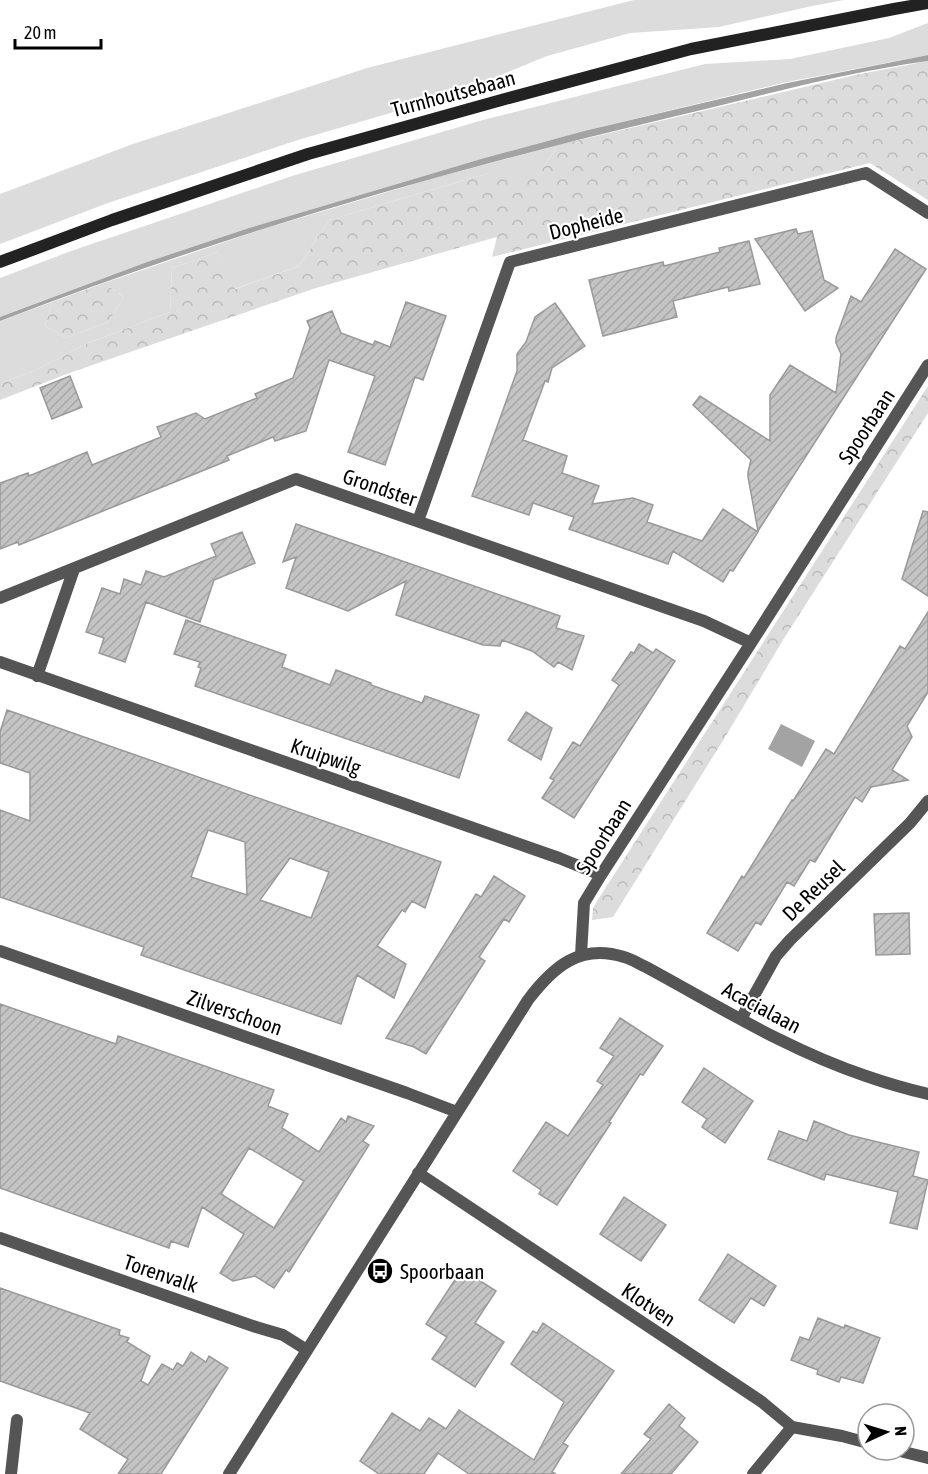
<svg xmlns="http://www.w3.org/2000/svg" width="928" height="1474" font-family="'Asap Condensed',sans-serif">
  <defs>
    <pattern id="forest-crowns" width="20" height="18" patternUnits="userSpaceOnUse" patternTransform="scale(1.5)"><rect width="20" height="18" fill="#dcdcdc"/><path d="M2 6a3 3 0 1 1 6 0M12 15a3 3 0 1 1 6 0" fill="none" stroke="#bbb"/></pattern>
    <pattern id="building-hatch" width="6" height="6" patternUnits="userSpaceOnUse" patternTransform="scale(1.5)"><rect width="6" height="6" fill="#c4c4c4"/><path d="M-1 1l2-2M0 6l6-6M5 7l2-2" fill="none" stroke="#a7a7a7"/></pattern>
  </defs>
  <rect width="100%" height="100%" fill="#fff"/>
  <path fill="#dcdcdc" d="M634,0H844L812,6L719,27L630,33L547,56L452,95L298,140L108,203L0,244V194L133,144L367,68Z
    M928,23V55L787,82L584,131L481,159L249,228L147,262L0,317V278L71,251L292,176L483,120L705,64L790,59L889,38Z
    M558,145L540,173H489L329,220L299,266L234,289L218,252L172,268L170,312L88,343L34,371L0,383V321L52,302L45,326L66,338L108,322L124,297L104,283L263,229L431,179Z"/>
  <path fill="url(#forest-crowns)" d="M928,61V200L870,163L492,257L497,237L316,288L72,372L0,400V383L34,371L88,343L170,312L172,268L218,252L235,289L299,266L329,220L489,173H540L558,145L855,75Z
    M104,283L124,297L108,322L66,338L45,326L52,302Z
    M928,386V413L783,640L727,734L613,917L592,920L593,908L599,898Z"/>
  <path fill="#a3a3a3" d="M928,55V61C840,73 754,98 668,118C441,172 217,237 0,321V317L147,262L249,228L481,159L584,131L787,83Z
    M781,724L815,741L802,767L768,749Z"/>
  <path fill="url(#building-hatch)" stroke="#999" stroke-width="1.5" fill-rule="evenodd" d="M796,229L798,234L812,231L824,280L838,288L805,311L755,239Z
    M749,241L760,284L729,291L728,287L673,301L677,317L603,336L589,280L663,262L664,266L720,252L719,248Z
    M895,249L926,269L758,531L748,477V472L751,460L693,405L700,396L770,441V395L790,365L836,393L841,354L836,343V338L851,296L861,302Z
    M406,302L446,316L423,380L415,377L385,465L348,452L375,376L329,360L306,431L275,441L273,437L227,456L229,460L19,545L18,542L0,549V483L28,473L29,476L87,452L92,465L161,437L157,427L196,413L205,419L257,398L255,394L293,378L310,328L307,321L332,311L341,333L373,345L375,341L390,347Z
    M555,303L585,346L552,368L548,382L545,381L523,440L567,456L562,473L599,486L592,504L633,498L653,505L647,522L702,541L723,509L758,532L733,571L730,570L723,582L673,551L668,564L569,529L574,517L533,503L529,515L472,496L517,371V354L526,342L535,317Z
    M70,376L82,407L52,419L40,388Z
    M923,511L928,512V596L902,579Z
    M296,524L560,616L556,628L584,636L572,670L558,662L554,667L532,651L502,640L500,646L483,645L396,615L406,581L348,611L286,588L296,557L283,562Z
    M242,532L255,563L214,580L200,622L146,602L125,662L99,653L104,638L86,632L102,588L120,594L124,579L141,585L146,571L164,577L216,556L211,544Z
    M928,612V692L907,726L912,737L892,770L908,780L871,787L862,802L855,797L815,862L810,860L794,886L787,882L761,925L756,922L738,951L707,933L742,876L744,878L792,800L793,801L826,749L834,754L900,646L905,649Z
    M186,620L286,655L282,667L330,685L336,670L371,683V685L422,703L425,696L479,715L459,778L195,686L201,668L198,667L200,662L174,654Z
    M639,644L653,653L656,649L675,661L574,818L542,798L554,780L550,778L573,742L580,746L619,685L612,680L631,652L634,653Z
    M7,710L441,862L425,908L412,901L405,912L402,910L377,946L406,964L394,998L357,975L341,1024L141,955L144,947L0,897V810L30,821V773L0,763V732ZM208,830L245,842L247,895L191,877ZM290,858L329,872L311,918L260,900Z
    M526,712L552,728L541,760L508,740Z
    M494,876L525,896L509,922L504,919L479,957L485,961L426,1054L414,1047L386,1038L476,894L481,897Z
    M909,913L910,954L876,955L874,914Z
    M0,1004L116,1044L118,1036L274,1090L268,1106L288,1114L282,1128L319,1152L341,1118L346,1122L348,1116L374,1126L363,1141L369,1145L289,1272L286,1270L274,1288L255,1276L233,1281L220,1273L244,1234L202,1207L188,1247L171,1241L169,1248L0,1188ZM249,1148L304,1181L274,1228L221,1194Z
    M620,1018L663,1046L643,1075L640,1074L609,1122L611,1123L557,1205L539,1194L541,1190L513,1171L546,1122L568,1136L603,1085L597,1081L614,1056L600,1048Z
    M704,1068L753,1101L725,1143L702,1127L707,1119L682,1102Z
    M814,1121L849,1135L919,1152L913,1176L928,1180L917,1229L890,1223L898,1192L826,1174L824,1180L768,1159L779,1131L807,1141Z
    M624,1197L666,1225L641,1261L600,1234Z
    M728,1254L776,1286L764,1306L751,1298L734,1323L699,1300Z
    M462,1269L496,1291L475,1323L504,1342L475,1387L432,1359L447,1337L426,1324Z
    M0,1288L120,1330L119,1335L129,1338L127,1342L150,1356L141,1381L148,1385L162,1364L173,1370L177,1363L183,1366L191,1352L206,1362L209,1356L228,1368L161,1474H118L128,1459L80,1429L90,1413L0,1381Z
    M818,1318L844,1328L845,1325L880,1338L863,1383L841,1377L839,1382L817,1374L818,1370L791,1360L800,1337L809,1340Z
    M543,1323L614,1371L563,1443L568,1446L552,1472L556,1474H469L438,1453L424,1474H379L360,1461L392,1413L420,1431L429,1418L446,1429L459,1410L534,1460L564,1402L511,1364L533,1331L537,1333Z
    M669,1404L685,1418L679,1426L698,1442L671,1474H621L651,1439L644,1434Z"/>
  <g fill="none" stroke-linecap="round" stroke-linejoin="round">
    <path stroke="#555" stroke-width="12" d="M11,1474L17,1420"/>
    <path stroke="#555" stroke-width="12" d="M418,521L510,262L866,173L928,213
      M0,598L296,479L704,621L751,643
      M0,662L559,858L601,875
      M37,676L74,569
      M0,951L407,1093L457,1112
      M581,955L584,903L601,875L751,643L928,365
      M741,1019L776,956L790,940L910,823L928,801
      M418,1173L762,1402L792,1427L842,1436L868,1443
      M0,1238L256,1327L283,1335L307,1350
      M896,1450L928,1458
      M229,1474L528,1000C553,967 580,943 624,957C632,959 639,964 646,967C718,1006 788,1050 866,1076C886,1083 907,1089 928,1094
      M753,1474L792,1427"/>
    <path stroke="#222" stroke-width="12" d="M0,262L112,220L308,154L505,99L691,49L894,9L928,3"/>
  </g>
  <defs>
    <g id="bus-disc" transform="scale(1.35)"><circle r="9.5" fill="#000" stroke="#fff"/><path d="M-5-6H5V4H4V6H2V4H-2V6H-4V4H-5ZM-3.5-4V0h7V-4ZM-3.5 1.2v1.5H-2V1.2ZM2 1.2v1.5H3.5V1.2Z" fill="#fff"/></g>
  </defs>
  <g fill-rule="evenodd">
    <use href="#bus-disc" x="380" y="1271"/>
  </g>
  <g text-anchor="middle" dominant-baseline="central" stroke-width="4.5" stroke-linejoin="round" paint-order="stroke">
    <g font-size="21" fill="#000" stroke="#fff">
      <text transform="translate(453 93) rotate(-15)">Turnhoutsebaan</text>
      <text transform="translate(586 223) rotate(-14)">Dopheide</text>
      <text transform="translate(866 426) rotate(-57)">Spoorbaan</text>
      <text transform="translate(380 487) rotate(19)">Grondster</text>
      <text transform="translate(326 756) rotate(19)">Kruipwilg</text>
      <text transform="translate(603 836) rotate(-58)">Spoorbaan</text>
      <text transform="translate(813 890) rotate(-44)">De Reusel</text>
      <text transform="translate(762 1007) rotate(28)">Acacialaan</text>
      <text transform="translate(235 1012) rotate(19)">Zilverschoon</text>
      <text transform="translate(161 1273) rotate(19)">Torenvalk</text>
      <text transform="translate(649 1304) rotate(34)">Klotven</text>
    </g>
    <g font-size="21" fill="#000" stroke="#fff" text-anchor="start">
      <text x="400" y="1271">Spoorbaan</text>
    </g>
  </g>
  <g transform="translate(886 1432) rotate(86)"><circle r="28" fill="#ffffff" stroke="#999999" stroke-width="1.5"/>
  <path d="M0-4.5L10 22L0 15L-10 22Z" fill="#000000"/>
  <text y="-9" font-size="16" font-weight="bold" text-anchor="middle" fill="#000000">N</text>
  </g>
  <path d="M15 39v9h86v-9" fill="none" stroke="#000000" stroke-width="3"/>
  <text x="24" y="39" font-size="18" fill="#000000" stroke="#ffffff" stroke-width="4.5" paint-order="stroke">20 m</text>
</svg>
